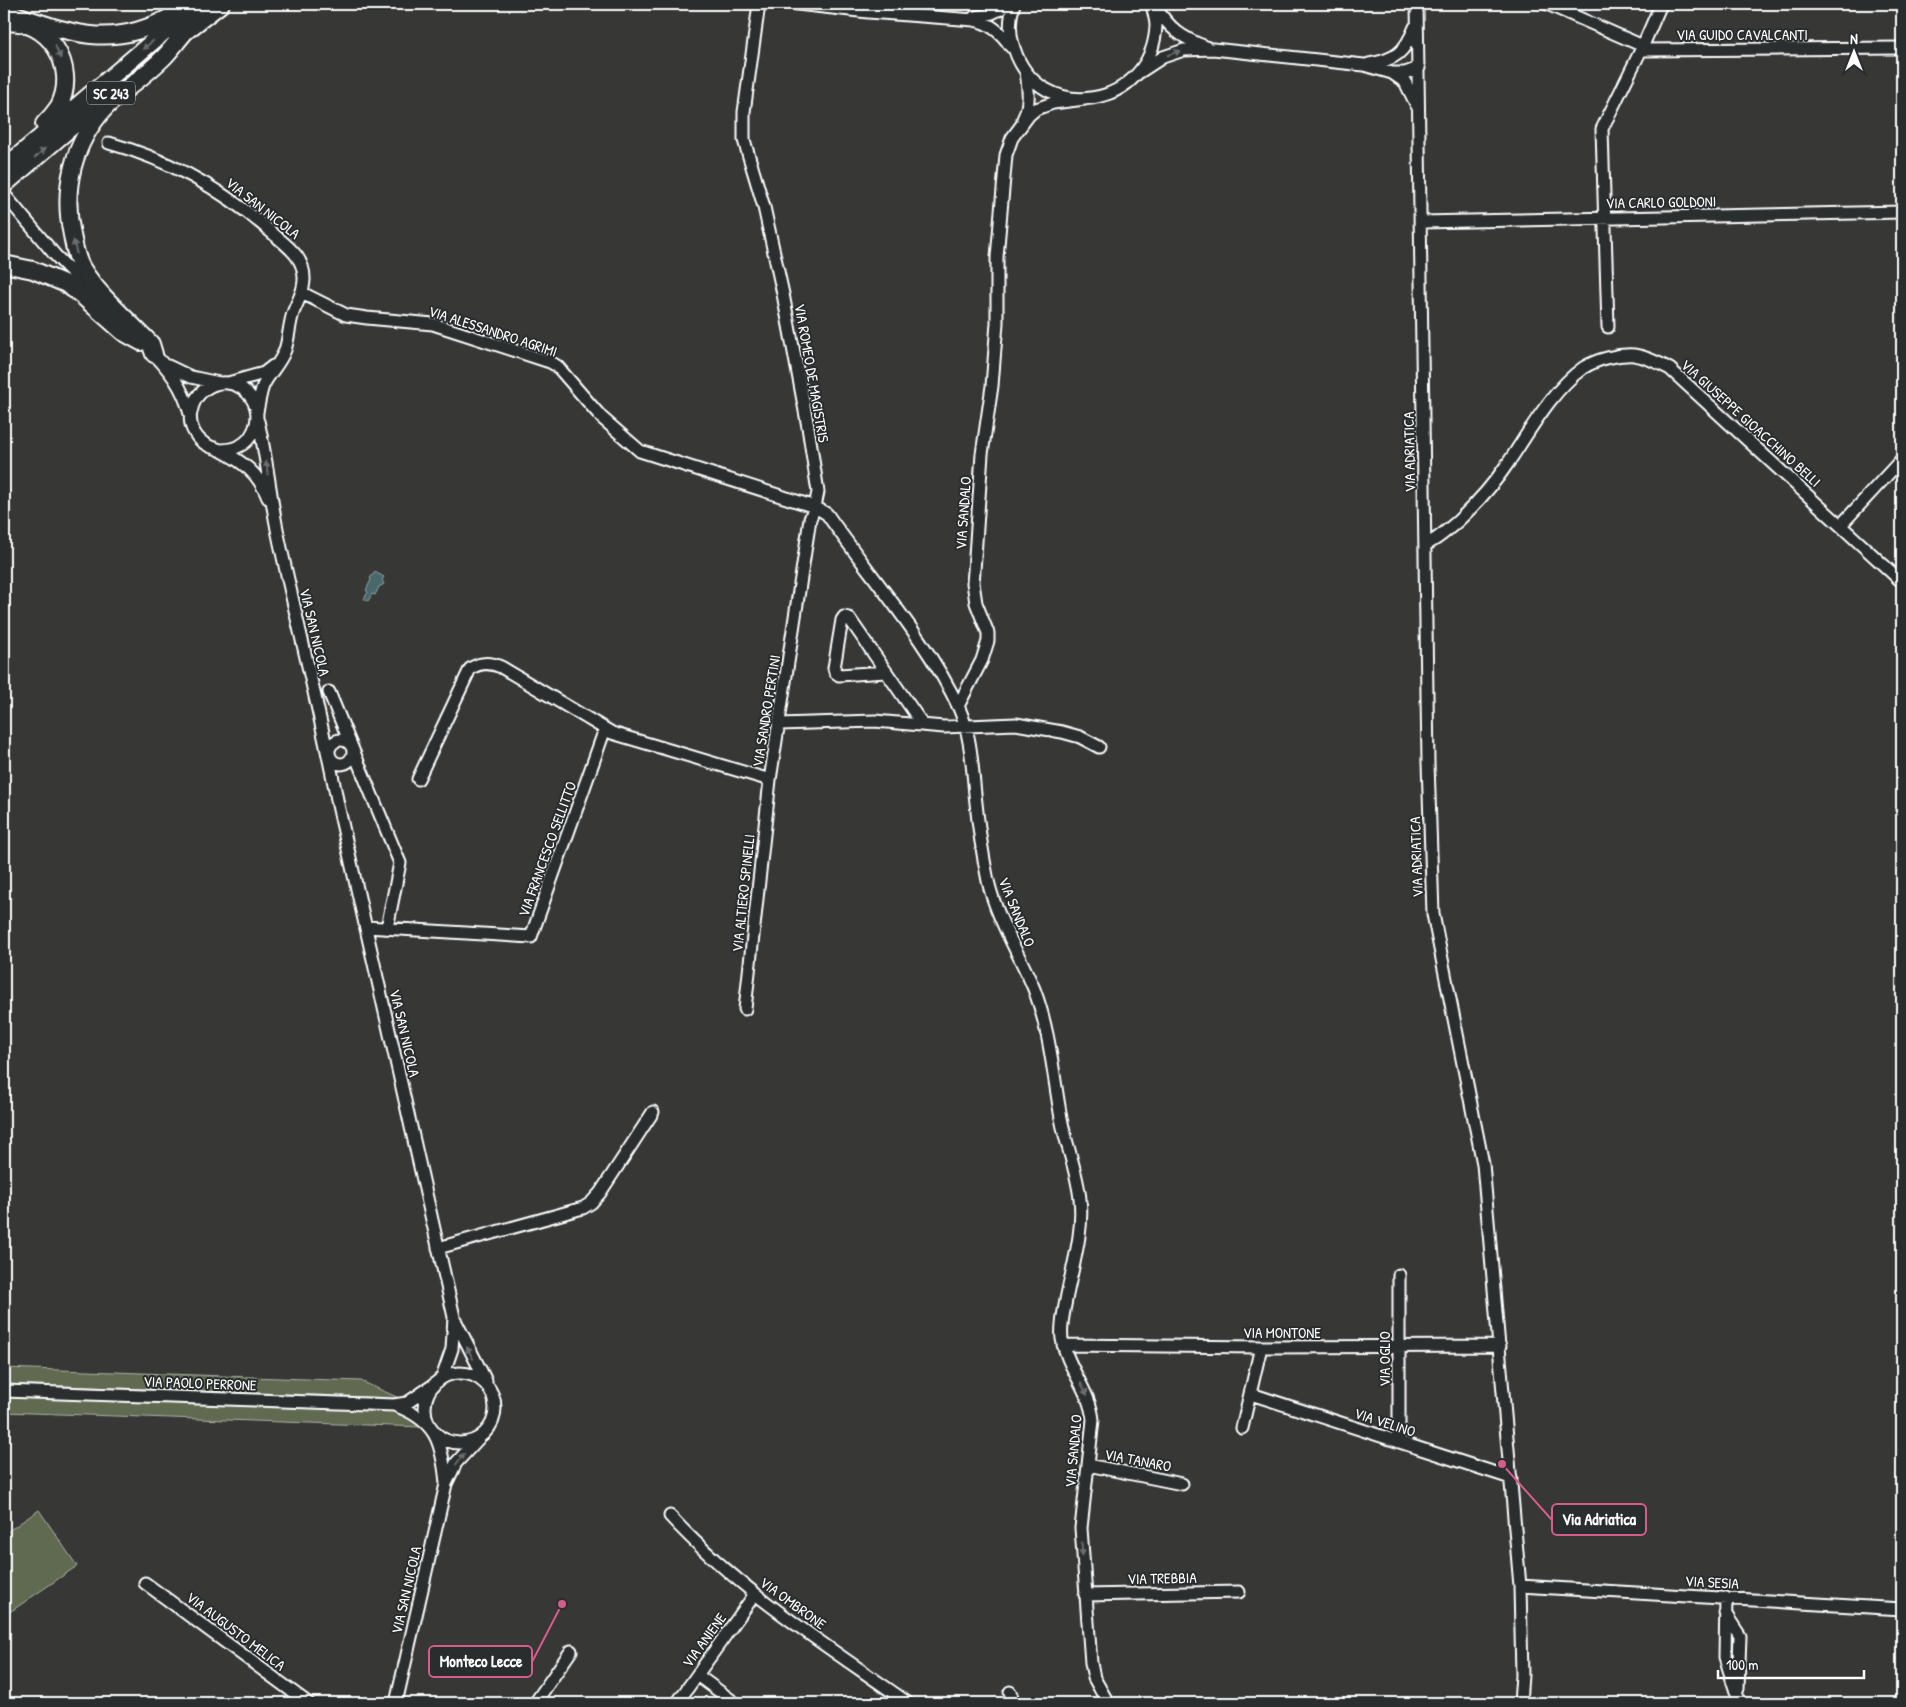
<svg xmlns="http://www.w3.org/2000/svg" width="1906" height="1707" font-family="'Patrick Hand',sans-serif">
  <rect width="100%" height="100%" fill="#373735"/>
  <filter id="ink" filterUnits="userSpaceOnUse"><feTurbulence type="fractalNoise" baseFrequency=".02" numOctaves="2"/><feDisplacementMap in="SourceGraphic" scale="10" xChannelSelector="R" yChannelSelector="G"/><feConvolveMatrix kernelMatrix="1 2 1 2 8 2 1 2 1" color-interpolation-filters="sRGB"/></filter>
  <g filter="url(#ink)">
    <path fill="#5e6a51" stroke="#aeb4a8" d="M4,1368L361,1381L399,1398L4,1384Z
      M4,1396L393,1409L407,1413L421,1427L4,1412Z
      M39,1510L77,1566L4,1616V1534Z"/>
    <path fill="#49676c" stroke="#92a4a7" d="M375,572L384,577L382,580L384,584L379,587L375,595L372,594L368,601L364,599L368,592L366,590L371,580L370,578Z"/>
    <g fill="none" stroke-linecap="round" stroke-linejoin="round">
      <g stroke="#fff" stroke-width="15">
        <path id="minor" d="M759,4L744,112V140L764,207L783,294L808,427L818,492L815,507L827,514C870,576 928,641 959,708C971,735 972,765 975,794C978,824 982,852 988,881C997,920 1019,953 1034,989C1050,1031 1053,1074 1061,1118C1066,1145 1077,1171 1080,1199C1084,1232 1072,1268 1066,1300C1064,1312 1060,1326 1062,1339C1067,1368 1090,1390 1093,1420L1081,1528L1091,1663L1094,1678L1108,1703
          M797,4L868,12L974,20C991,23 1002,33 1011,47
          M1014,4C1009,19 1009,33 1014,48C1039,127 1152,109 1156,26C1156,19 1153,11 1152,4
          M1417,4L1428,763L1433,914L1483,1164L1520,1586L1522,1675L1520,1703
          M1547,4L1643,46
          M1154,5C1170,29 1180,37 1206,47
          M974,17C987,16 998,12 1007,4
          M1641,50L1902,48
          M1369,64C1396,60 1405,52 1415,27
          M1140,72L1163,57L1184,50L1213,49L1364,65L1392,73H1405L1419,68
          M1392,73L1405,82L1417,106
          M1023,119C1031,103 1028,88 1026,72
          M109,143C170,160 225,191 271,232C287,246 305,257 304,280C304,292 297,302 293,313C289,325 289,338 285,350C280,364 269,373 263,386C260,394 259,403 257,412
          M4,194L55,255L92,293
          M1421,222L1902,212
          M302,293L346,315L367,318L433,324L550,362L557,366L602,418L640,451L815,507L810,519L770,780L612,733L501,667C490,662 480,662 470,669L418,779
          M1608,327L1602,129L1641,50L1661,4
          M150,350C169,369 183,387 190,414
          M168,366L191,377L219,383
          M228,383L264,373L273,366
          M258,421C267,458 270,496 278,534C297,624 321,714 338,805L454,1317L452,1349L442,1378
          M219,450C231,450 243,447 250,437C273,404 234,367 204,390C197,395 193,402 191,412C188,426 196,440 209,446C212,448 217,448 220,450C230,455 241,462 249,469C257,476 264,488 268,498
          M1841,525L1902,459
          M1425,545C1438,540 1447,530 1458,521C1476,504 1494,484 1508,463C1529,432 1552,390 1583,368C1597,359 1618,354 1634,355C1647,357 1659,363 1670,369L1902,582
          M886,672L839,675L835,672L834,668L842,620L844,617L849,618L923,725
          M329,692L400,863L387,928
          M958,706L982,660L988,641V633L976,603L973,583L974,571L982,454L992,386L997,323V257L1006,155L1012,138L1029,115L1036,109L1053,103L1085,99
          M779,724L875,721L944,727L1016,724L1062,732L1080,737L1099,747
          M329 752a12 12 0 1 1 24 0a12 12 0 1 1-24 0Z
          M366,927L531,937L605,729
          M745,1009L770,780
          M438,1248L583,1208L591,1203L600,1193L653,1112
          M1399,1275V1442
          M456,1322L486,1381
          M1063,1345L1261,1347L1500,1346
          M425 1408a35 35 0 1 1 70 0a35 35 0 1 1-70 0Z
          M4,1391L394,1405L407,1403L432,1386
          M1251,1394L1511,1478
          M394,1405C436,1420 442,1442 446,1483
          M1242,1428L1261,1347
          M1088,1465L1182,1484
          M670,1516C738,1590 826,1645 908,1703
          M145,1583L308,1703
          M1520,1586L1902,1609
          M1085,1595L1239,1592
          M1726,1598L1725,1657L1738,1698
          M1725,1613L1740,1636L1738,1689
          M697,1675L735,1703
          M1010,1692L1014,1703
          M396,1703L446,1484L456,1463L479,1438
          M535,1703L571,1651
          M677,1703L755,1594"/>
      </g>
      <g stroke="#fff" stroke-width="20">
        <path id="highway" d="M4,11C69,32 109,52 174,15
          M4,23C48,17 79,67 59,106C55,112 49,119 44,124
          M177,38L221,4
          M4,168L178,20L200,4
          M4,185L104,99
          M4,264L33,270L66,284L80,294L123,332L141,342
          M154,354L151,344C129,321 98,295 82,268C76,258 74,246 72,235C62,189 73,143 105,108C123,90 145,76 163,58C171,50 177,41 185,32"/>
      </g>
      <use href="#minor" stroke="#2a2d2e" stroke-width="11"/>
      <use href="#highway" stroke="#2a2d2e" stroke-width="16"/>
    </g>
    <defs><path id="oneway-solid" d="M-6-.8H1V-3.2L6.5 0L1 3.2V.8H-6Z" transform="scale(1.25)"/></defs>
    <g fill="#6a6c6d">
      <use href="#oneway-solid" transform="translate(148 45) rotate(140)"/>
      <use href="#oneway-solid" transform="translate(58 52) rotate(66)"/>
      <use href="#oneway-solid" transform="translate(1174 53) rotate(-19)"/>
      <use href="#oneway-solid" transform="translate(40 153) rotate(-42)"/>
      <use href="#oneway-solid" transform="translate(75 247) rotate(-104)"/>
      <use href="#oneway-solid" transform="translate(267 468) rotate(-96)"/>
      <use href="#oneway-solid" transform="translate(470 1353) rotate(-118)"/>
      <use href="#oneway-solid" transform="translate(1084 1389) rotate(62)"/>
      <use href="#oneway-solid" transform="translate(460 1459) rotate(-53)"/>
      <use href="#oneway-solid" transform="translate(1082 1549) rotate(86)"/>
    </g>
  </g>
  <g text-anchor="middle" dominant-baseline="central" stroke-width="4" stroke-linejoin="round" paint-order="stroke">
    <rect fill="#2a2d2e" stroke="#bfc0c0" stroke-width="1" x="87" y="81.5" width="48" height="23" rx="4"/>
    <g font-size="14" font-weight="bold" fill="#fff">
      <text x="111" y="93">SC 243</text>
    </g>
    <g font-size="15" fill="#fff" stroke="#2a2d2e">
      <text x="1742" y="34">VIA GUIDO CAVALCANTI</text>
      <text transform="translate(1661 202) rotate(-1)">VIA CARLO GOLDONI</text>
      <text transform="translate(263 208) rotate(38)">VIA SAN NICOLA</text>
      <text transform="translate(493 331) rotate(18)">VIA ALESSANDRO AGRIMI</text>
      <text transform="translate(812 373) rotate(80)">VIA ROMEO DE MAGISTRIS</text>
      <text transform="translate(1751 423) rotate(42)">VIA GIUSEPPE GIOACCHINO BELLI</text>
      <text transform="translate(1409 452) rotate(-91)">VIA ADRIATICA</text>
      <text transform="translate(963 513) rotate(-86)">VIA SANDALO</text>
      <text transform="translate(315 632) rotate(77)">VIA SAN NICOLA</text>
      <text transform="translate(766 711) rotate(-81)">VIA SANDRO PERTINI</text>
      <text transform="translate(547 849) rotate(-70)">VIA FRANCESCO SELLITTO</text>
      <text transform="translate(1416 857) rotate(-92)">VIA ADRIATICA</text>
      <text transform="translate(743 893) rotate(-84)">VIA ALTIERO SPINELLI</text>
      <text transform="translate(1017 912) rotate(68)">VIA SANDALO</text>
      <text transform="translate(405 1033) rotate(77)">VIA SAN NICOLA</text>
      <text x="1282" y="1332">VIA MONTONE</text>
      <text transform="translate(1384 1359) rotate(-90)">VIA OGLIO</text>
      <text transform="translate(200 1383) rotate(2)">VIA PAOLO PERRONE</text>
      <text transform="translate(1385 1422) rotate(18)">VIA VELINO</text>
      <text transform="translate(1073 1451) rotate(-85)">VIA SANDALO</text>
      <text transform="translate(1138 1460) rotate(11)">VIA TANARO</text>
      <text transform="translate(1162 1578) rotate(-1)">VIA TREBBIA</text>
      <text transform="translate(1712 1582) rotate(3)">VIA SESIA</text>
      <text transform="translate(406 1590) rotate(-77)">VIA SAN NICOLA</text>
      <text transform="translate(793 1603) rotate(36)">VIA OMBRONE</text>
      <text transform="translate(236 1631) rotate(37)">VIA AUGUSTO MELICA</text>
      <text transform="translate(704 1640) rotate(-54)">VIA ANIENE</text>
    </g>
  </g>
  <path fill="none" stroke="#d45d8c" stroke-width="2" d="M1502 1464L1552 1520M562 1604L532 1662"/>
  <g fill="#d45d8c" stroke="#2a2d2e" stroke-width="2">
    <circle cx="1502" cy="1464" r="5"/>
    <circle cx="562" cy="1604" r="5"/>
  </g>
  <g fill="#2a2d2e" stroke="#d45d8c" stroke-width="2">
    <rect x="1552" y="1504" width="94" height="31" rx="5"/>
    <rect x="429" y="1646" width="103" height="31" rx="5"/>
  </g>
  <g font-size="16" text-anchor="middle" font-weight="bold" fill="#fff">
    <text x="1599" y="1525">Via Adriatica</text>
    <text x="481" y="1667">Monteco Lecce</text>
  </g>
  <rect width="1906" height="1707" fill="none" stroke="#2a2d2e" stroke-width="20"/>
  <rect x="10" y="10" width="1886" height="1687" fill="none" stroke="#fff" stroke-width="2" filter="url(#ink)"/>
  <g transform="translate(1854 52)" stroke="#2a2d2e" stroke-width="4" paint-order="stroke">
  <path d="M0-4L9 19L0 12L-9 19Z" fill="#ffffff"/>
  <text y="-8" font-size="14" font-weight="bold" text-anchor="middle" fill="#ffffff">N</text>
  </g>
  <path d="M1718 1670v8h146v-8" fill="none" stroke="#ffffff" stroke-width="2.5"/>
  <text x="1726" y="1670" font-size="15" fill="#ffffff" stroke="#2a2d2e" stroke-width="4" paint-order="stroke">100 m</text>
</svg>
